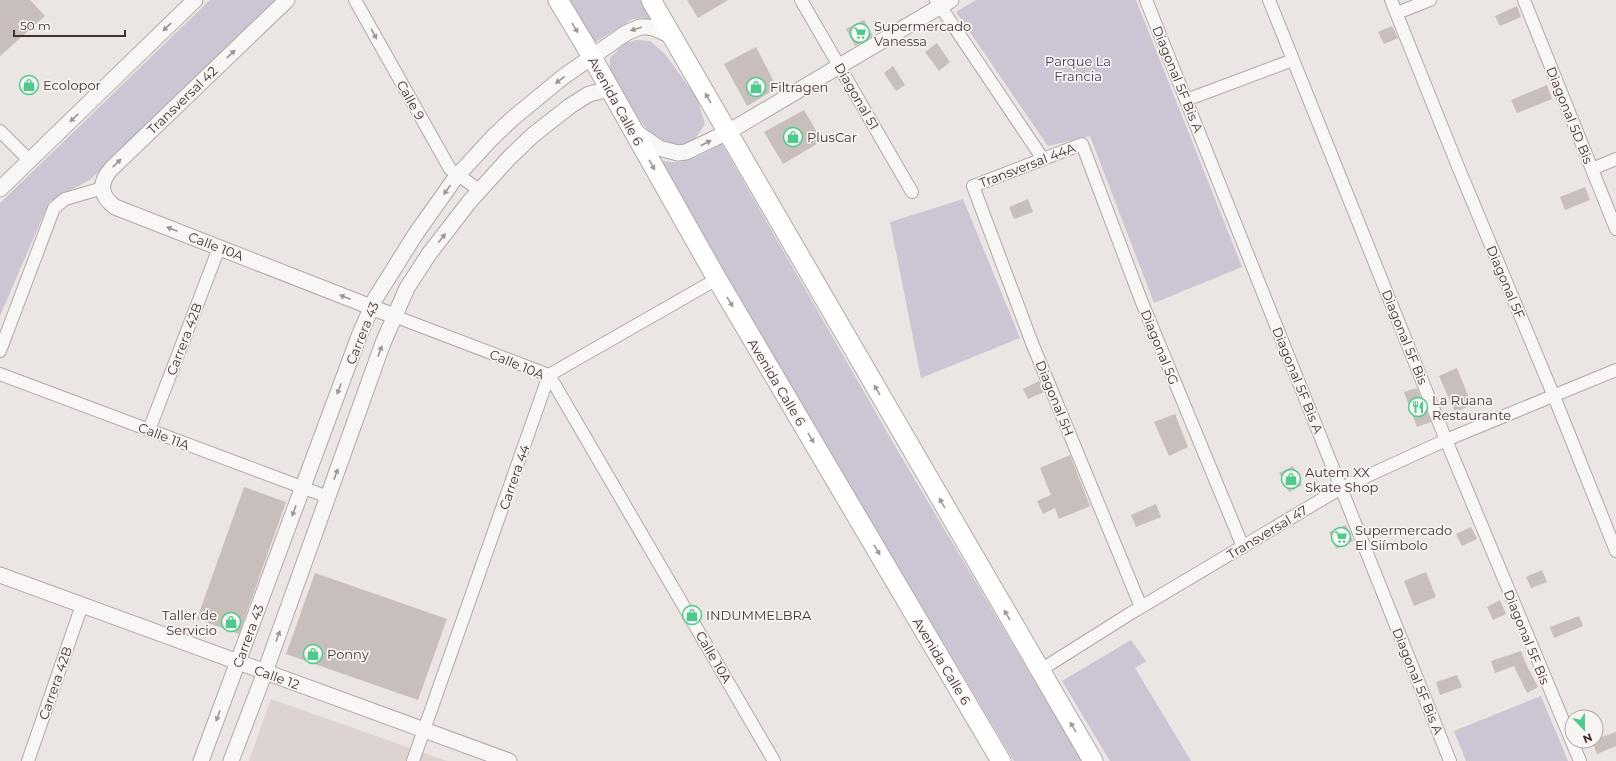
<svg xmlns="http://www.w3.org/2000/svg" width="1616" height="761" font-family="Montserrat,sans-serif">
  <rect width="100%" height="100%" fill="#ebe5e3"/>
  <path fill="#ddd4d2" d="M271,699L447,761H249Z"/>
  <path fill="#cbc5d4" d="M210,0H278L91,179L49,202L0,316V203Z
    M568,0H641L655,22L643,18L633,19L594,43Z
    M976,0H1136L1242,267L1154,303L1090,136L1048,146L956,12Z
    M636,40L650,41L665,54L697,98L705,124L695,139L686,145L666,146L651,134L625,102L610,73V58L624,44Z
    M722,144L902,458L1082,761H1014L721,270L661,160C685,167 701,155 722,144Z
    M963,199L1020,338L921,378L890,222Z
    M1131,640L1146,661L1135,668L1191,761H1110L1062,681Z
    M1541,696L1568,761H1466L1454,731Z"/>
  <path fill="#c8bebb" d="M0,0H30L45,16L0,56Z
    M687,0H728L698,18Z
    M1517,6L1521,17L1500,26L1495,16Z
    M864,20L873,36L855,46L846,29Z
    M1392,26L1398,38L1384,44L1378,32Z
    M937,43L950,62L939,71L925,52Z
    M756,47L777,88L747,106L724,64Z
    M893,66L905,85L896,91L884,73Z
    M1547,85L1552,99L1517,113L1511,100Z
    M804,110L822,141L783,164L764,132Z
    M1585,187L1590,200L1565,210L1560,197Z
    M1028,199L1033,212L1014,219L1009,207Z
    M1457,368L1472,405L1455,412L1439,376Z
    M1039,381L1044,392L1028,399L1023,389Z
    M1417,388L1431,422L1417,427L1404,392Z
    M1175,414L1188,447L1169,456L1154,422Z
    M1070,455L1090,506L1059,519L1055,508L1043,514L1037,501L1051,495L1040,468Z
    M1293,466L1302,485L1289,492L1279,473Z
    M244,487L286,502L239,634L197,619Z
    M1156,504L1161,517L1136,527L1131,515Z
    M1346,525L1353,541L1336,549L1329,532Z
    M1471,527L1477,539L1462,546L1456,534Z
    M1542,570L1547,582L1531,588L1526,577Z
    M1426,572L1436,597L1414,606L1404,581Z
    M315,573L447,619L418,700L286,654Z
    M1500,600L1506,614L1493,620L1487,607Z
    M1579,616L1583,626L1554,638L1550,627Z
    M1521,651L1525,662L1538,687L1527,693L1514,666L1495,673L1491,661Z
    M1457,675L1462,687L1440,695L1436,682Z
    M1616,732V746L1597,754L1592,741H1596V739Z"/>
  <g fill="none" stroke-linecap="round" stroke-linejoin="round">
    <g stroke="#b2a8a5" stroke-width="14">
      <path id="minor" d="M355,0L450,169L479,190
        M801,0L912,192
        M936,0L1043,159
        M1146,0L1450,761
        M1269,0L1446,440L1580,761
        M1391,0L1459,169L1553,394L1616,551
        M1524,0L1616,229
        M1397,13L1430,0
        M1186,100L1293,60
        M0,131L30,161
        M1592,169L1616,159
        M394,316L549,375L774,761
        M0,351L54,208L65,199L103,188
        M0,374L328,497
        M149,430L219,248
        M1141,607L1032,343L973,186L1082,144L1141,300L1243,547
        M1039,671L1131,613L1341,488L1446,440L1616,370
        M28,761L82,605
        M413,761L549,375L717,279"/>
    </g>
    <g stroke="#b2a8a5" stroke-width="17">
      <path id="tertiary" d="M287,0L112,168C99,182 99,195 115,207L394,316
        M636,132L659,148L678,153L686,152L728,132L951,0
        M0,189L195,0
        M0,575L509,761
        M201,761L359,336L375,299L415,235L456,177L493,137L512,119L563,77L626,33L640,27H647L654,28L673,37
        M231,761L265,672L383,343L407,288L429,254L470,201L509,158L533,135L570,106L589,94L610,89"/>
    </g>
    <g stroke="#b6a8a3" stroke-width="21">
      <path id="primary" d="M558,0L584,43L717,279L1001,761
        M651,0L1093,761"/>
    </g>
    <use href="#minor" stroke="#f9f7f6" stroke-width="12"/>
    <use href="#tertiary" stroke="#f9f7f6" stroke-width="15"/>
    <use href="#primary" stroke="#fff" stroke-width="19"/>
  </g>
  <defs><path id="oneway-solid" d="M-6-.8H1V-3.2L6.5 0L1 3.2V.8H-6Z"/></defs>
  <g fill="#9e9491">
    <use href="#oneway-solid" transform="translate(167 27) rotate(136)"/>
    <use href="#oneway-solid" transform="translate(636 29) rotate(164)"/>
    <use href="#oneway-solid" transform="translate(374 34) rotate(61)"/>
    <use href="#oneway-solid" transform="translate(231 54) rotate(-44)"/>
    <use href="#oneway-solid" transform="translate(560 80) rotate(143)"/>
    <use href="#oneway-solid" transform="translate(74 118) rotate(136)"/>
    <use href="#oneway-solid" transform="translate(706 143) rotate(-27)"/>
    <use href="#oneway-solid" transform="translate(117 163) rotate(-44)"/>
    <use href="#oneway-solid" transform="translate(447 190) rotate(126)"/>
    <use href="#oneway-solid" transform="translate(172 229) rotate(-159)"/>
    <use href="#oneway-solid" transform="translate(442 238) rotate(-52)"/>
    <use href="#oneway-solid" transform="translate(345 297) rotate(-159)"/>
    <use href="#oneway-solid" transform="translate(380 351) rotate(-70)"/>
    <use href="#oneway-solid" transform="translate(339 389) rotate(110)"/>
    <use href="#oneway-solid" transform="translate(336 474) rotate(-70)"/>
    <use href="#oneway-solid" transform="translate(294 511) rotate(110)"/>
    <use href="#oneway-solid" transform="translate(278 636) rotate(-70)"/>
    <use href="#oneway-solid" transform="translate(218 716) rotate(110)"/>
  </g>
  <g fill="#a19896">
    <use href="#oneway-solid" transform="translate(575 28) rotate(59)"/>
    <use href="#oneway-solid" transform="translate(708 98) rotate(-120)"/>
    <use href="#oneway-solid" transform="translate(652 165) rotate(61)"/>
    <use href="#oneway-solid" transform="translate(730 302) rotate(59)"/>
    <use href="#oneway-solid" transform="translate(877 390) rotate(-120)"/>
    <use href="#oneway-solid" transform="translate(811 438) rotate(59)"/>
    <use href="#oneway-solid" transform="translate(942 503) rotate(-120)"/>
    <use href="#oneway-solid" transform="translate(877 550) rotate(59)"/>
    <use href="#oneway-solid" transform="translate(1007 615) rotate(-120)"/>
    <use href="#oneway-solid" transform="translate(1073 727) rotate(-121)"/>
  </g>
  <defs>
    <g id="supermarket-ring" transform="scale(1)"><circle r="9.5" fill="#f8f4f3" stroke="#4eca8a" stroke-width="1.5"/><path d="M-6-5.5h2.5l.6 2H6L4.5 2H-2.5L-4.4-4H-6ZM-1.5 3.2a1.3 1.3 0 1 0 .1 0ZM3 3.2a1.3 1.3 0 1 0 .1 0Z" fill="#4eca8a"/></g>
    <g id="shop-ring" transform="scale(1)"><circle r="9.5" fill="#f8f4f3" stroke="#4eca8a" stroke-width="1.5"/><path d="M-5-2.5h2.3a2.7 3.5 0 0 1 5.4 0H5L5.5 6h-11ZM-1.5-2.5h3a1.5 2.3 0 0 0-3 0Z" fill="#4eca8a"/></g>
    <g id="restaurant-ring" transform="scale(1)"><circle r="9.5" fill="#f8f4f3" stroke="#4eca8a" stroke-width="1.5"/><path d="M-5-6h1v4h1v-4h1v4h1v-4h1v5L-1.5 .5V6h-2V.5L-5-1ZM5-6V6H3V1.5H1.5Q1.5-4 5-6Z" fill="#4eca8a"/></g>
  </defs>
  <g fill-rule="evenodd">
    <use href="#supermarket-ring" x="860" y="33"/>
    <use href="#shop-ring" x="29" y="85"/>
    <use href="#shop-ring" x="756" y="87"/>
    <use href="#shop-ring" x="793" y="137"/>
    <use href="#restaurant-ring" x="1418" y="407"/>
    <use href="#shop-ring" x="1291" y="479"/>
    <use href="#supermarket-ring" x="1341" y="537"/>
    <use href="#shop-ring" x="692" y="615"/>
    <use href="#shop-ring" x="231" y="622"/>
    <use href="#shop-ring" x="313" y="654"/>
  </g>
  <g text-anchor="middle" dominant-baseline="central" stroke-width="3.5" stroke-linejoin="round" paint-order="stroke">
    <g font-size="13" fill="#43322c" stroke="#f8f4f3" text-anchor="start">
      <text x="874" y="26">Supermercado<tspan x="874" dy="15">Vanessa</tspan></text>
      <text x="43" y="85">Ecolopor</text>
      <text x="770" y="87">Filtragen</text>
      <text x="807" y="137">PlusCar</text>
      <text x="1432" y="400">La Ruana<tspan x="1432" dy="15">Restaurante</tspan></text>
      <text x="1305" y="472">Autem XX<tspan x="1305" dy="15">Skate Shop</tspan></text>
      <text x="1355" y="530">Supermercado<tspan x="1355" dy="15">El Siímbolo</tspan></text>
      <text x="217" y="615" text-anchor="end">Taller de<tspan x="217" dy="15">Servicio</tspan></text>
      <text x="706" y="615">INDUMMELBRA</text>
      <text x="327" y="654">Ponny</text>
    </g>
    <g font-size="13" fill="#4a395e" stroke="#f8f4f3">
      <text x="1078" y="61">Parque La<tspan x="1078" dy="15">Francia</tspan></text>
    </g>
    <g font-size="13" fill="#43322c" stroke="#f8f4f3">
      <text transform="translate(1178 79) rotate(68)">Diagonal 5F Bis A</text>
      <text transform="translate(857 96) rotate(60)">Diagonal 51</text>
      <text transform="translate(182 100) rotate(-44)">Transversal 42</text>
      <text transform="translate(411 100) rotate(61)">Calle 9</text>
      <text transform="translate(616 101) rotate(61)">Avenida Calle 6</text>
      <text transform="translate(1570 115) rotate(68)">Diagonal 5D Bis</text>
      <text transform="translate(1027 165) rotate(-21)">Transversal 44A</text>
      <text transform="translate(216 246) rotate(21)">Calle 10A</text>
      <text transform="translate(1506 282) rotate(67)">Diagonal 5F</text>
      <text transform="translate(362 333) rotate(-68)">Carrera 43</text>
      <text transform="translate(1405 337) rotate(68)">Diagonal 5F Bis</text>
      <text transform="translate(184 339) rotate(-69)">Carrera 42B</text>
      <text transform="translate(1160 347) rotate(68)">Diagonal 5G</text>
      <text transform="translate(517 364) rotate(22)">Calle 10A</text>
      <text transform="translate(1298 380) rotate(68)">Diagonal 5F Bis A</text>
      <text transform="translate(777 382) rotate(59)">Avenida Calle 6</text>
      <text transform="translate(1055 398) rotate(68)">Diagonal 5H</text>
      <text transform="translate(164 436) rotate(21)">Calle 11A</text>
      <text transform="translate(514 477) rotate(-71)">Carrera 44</text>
      <text transform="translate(1267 532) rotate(-31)">Transversal 47</text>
      <text transform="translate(248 636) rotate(-70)">Carrera 43</text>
      <text transform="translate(1527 637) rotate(68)">Diagonal 5F Bis</text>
      <text transform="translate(714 657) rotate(60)">Calle 10A</text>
      <text transform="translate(942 661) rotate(59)">Avenida Calle 6</text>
      <text transform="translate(277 677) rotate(20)">Calle 12</text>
      <text transform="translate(1418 681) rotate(68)">Diagonal 5F Bis A</text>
      <text transform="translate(55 683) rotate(-71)">Carrera 42B</text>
    </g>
  </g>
  <g transform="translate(1584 729) rotate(158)"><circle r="19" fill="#f8f4f3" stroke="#b0a6a3"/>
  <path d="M0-3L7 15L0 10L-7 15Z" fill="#4eca8a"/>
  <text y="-6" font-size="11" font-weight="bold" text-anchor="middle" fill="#43322c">N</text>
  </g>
  <path d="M14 30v6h111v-6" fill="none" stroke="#43322c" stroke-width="2"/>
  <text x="20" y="30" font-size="12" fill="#43322c" stroke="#f8f4f3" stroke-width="3" paint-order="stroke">50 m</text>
</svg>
